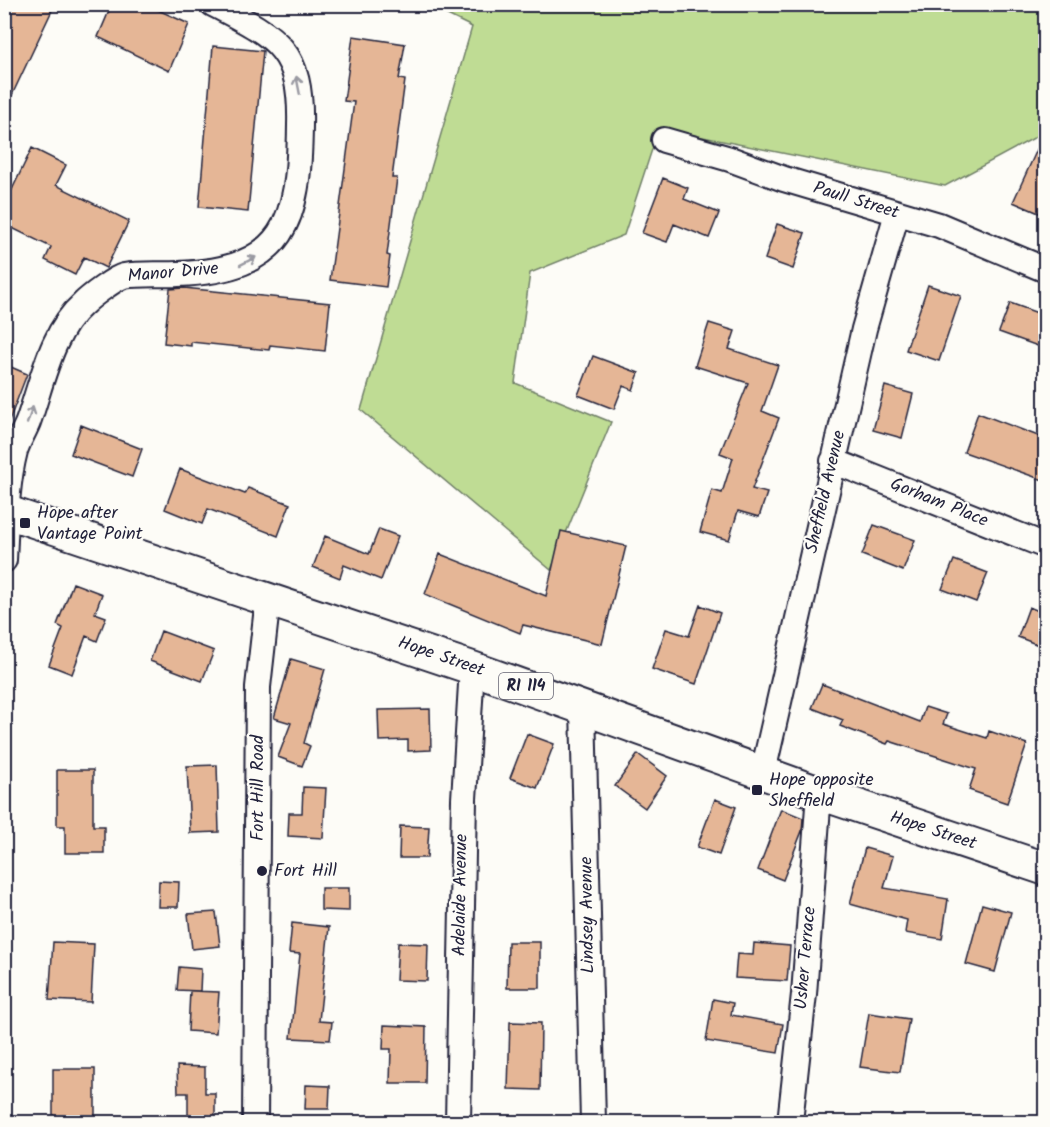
<svg xmlns="http://www.w3.org/2000/svg" width="1050" height="1127" font-family="Kalam,sans-serif">
  <rect width="100%" height="100%" fill="#fdfcf7"/>
  <filter id="ink" filterUnits="userSpaceOnUse"><feTurbulence type="fractalNoise" baseFrequency=".0167" numOctaves="2"/><feDisplacementMap in="SourceGraphic" scale="12" xChannelSelector="R" yChannelSelector="G"/><feConvolveMatrix kernelMatrix="1 2 1 2 8 2 1 2 1" color-interpolation-filters="sRGB"/></filter>
  <g filter="url(#ink)">
    <path fill="#bfdc94" stroke="#707f68" stroke-width="1.5" d="M427,5H1045V132L945,186L659,128L624,235L530,273L515,383L611,422L551,570L361,410L472,27Z"/>
    <path fill="#e5b696" stroke="#22223b" stroke-width="1.5" d="M4,4H55L4,112Z
      M112,4H145L189,24L169,71L98,37Z
      M353,36L405,44L399,79L405,80L392,178H397L387,255L390,256L386,287L330,280L354,102L344,101Z
      M213,46L263,51L248,212L199,207Z
      M1046,130V216L1013,202Z
      M32,148L66,165L56,185L129,221L106,268L84,257L75,275L45,260L51,247L4,224V214L11,200L8,198Z
      M663,178L688,188L684,199L719,213L709,238L674,224L667,242L642,233Z
      M777,224L805,233L793,269L765,259Z
      M928,285L961,296L939,361L906,350Z
      M184,288L330,303L325,351L270,345L269,350L191,342V346L164,343L170,289Z
      M1010,303L1046,316V349L999,332Z
      M709,323L735,331L729,349L778,365L762,411L779,418L752,489L767,493L759,517L738,511L729,540L700,532L712,490L722,493L733,458L720,453L748,383L695,366Z
      M593,356L639,373L633,390L623,386L614,409L578,395Z
      M4,364L27,374L6,429H4Z
      M885,386L913,394L902,438L873,430Z
      M978,413L1046,439V481L964,452Z
      M81,425L142,449L132,477L71,454Z
      M180,469L245,494L248,488L290,504L278,536L208,509L202,524L165,509Z
      M874,525L915,540L903,571L862,555Z
      M379,529L398,536L381,580L344,565L340,578L313,567L325,536L369,554Z
      M561,531L626,546L602,644L523,625L520,633L425,594L440,554L546,596Z
      M954,560L988,573L976,602L942,589Z
      M73,583L102,594L95,613L106,617L97,641L86,636L72,674L49,665L63,628L57,625Z
      M700,605L720,613L696,684L652,669L666,629L689,636Z
      M1029,607L1046,614V635L1041,646L1018,637Z
      M161,631L214,651L202,681L150,661Z
      M291,659L325,669L304,743L310,746L302,766L278,757L291,723L274,718Z
      M822,684L920,722L925,707L947,714L943,724L987,738L989,731L1027,744L1007,803L969,790L976,769L889,741L887,744L840,726L843,720L812,708Z
      M430,709L431,750L408,751V740L379,741L378,710Z
      M527,734L554,744L537,788L510,778Z
      M638,754L667,776L645,808L615,786Z
      M217,765L219,832L190,833L187,766Z
      M57,770H93V826H104V853H65V826H57Z
      M303,787L326,788L323,838L288,836L289,813H302Z
      M715,799L736,807L719,855L697,847Z
      M781,809L803,818L802,831L783,880L758,870Z
      M400,826L429,827L427,858H399Z
      M865,848L893,856L884,888L948,899L942,939L905,933L907,920L850,904Z
      M159,881L179,882L178,907H158Z
      M321,888H349V911L321,910Z
      M982,904L1011,912L995,972L966,964Z
      M216,912L220,946L192,949L188,914Z
      M292,923L329,927L319,1021L332,1022L330,1040L291,1038L300,954L289,953Z
      M53,942L94,944L91,1002L49,1000Z
      M508,942H540V988H507Z
      M398,943L428,944L427,981L396,980Z
      M754,943L790,946L787,981L735,978L737,954L753,955Z
      M179,967L201,969L200,991L177,990Z
      M190,991L219,992L216,1033L188,1031Z
      M713,999L733,1003L731,1015L783,1024L778,1053L706,1041Z
      M869,1013L909,1019L900,1072L860,1067Z
      M510,1022L541,1023L540,1090L508,1089Z
      M384,1025L426,1027L425,1083H390L391,1049H383Z
      M177,1066L205,1067V1093H215V1122H188V1093H178Z
      M53,1069H95V1122H53Z
      M306,1085L330,1086L329,1109H305Z"/>
    <g fill="none" stroke-linecap="round" stroke-linejoin="round">
      <g stroke="#22223b" stroke-width="28">
        <path id="minor" d="M664,140L730,159L784,179L939,225L1046,270
          M833,461L1046,546
          M4,560C6,524 6,486 15,451C18,441 24,432 28,422C42,383 51,332 83,304C90,297 115,278 124,276C141,273 161,275 178,274C286,270 299,221 300,125C302,48 276,37 213,4
          M583,707L593,1122
          M763,772L864,329L897,213
          M255,1122L258,687L268,598
          M458,1122L464,799L472,668
          M790,1122L804,994L819,793"/>
      </g>
      <g stroke="#22223b" stroke-width="36">
        <path id="major" d="M4,511L472,668L819,793L1046,869"/>
      </g>
      <use href="#minor" stroke="#fdfcf7" stroke-width="24"/>
      <use href="#major" stroke="#fdfcf7" stroke-width="32"/>
    </g>
    <defs><path id="oneway-shaft" d="M-6 0H5M1.5-3L5.5 0L1.5 3" fill="none" stroke-width="1.6" stroke-linecap="round" stroke-linejoin="round" transform="scale(1.5)"/></defs>
    <g stroke="#9a9aa2">
      <use href="#oneway-shaft" transform="translate(298 85) rotate(-101)"/>
      <use href="#oneway-shaft" transform="translate(248 261) rotate(-27)"/>
      <use href="#oneway-shaft" transform="translate(30 415) rotate(-71)"/>
    </g>
  </g>
  <g fill="#22223b" stroke="#fdfcf7" stroke-width="2">
    <rect x="19" y="517" width="12" height="12" rx="3"/>
    <rect x="751" y="784" width="12" height="12" rx="3"/>
    <circle cx="262" cy="871" r="6"/>
  </g>
  <g text-anchor="middle" dominant-baseline="central" stroke-width="4.5" stroke-linejoin="round" paint-order="stroke">
    <rect fill="#fdfcf7" stroke="#646373" stroke-width="1.5" x="499" y="673" width="54" height="26" rx="4.5"/>
    <g font-size="16" font-weight="bold" fill="#22223b">
      <text x="526" y="686">RI 114</text>
    </g>
    <g font-size="18" fill="#22223b" stroke="#fdfcf7">
      <text transform="translate(856 201) rotate(17)">Paull Street</text>
      <text transform="translate(173 273) rotate(-5)">Manor Drive</text>
      <text transform="translate(826 492) rotate(-77)">Sheffield Avenue</text>
      <text transform="translate(939 503) rotate(22)">Gorham Place</text>
      <text transform="translate(441 657) rotate(19)">Hope Street</text>
      <text transform="translate(258 788) rotate(-90)">Fort Hill Road</text>
      <text transform="translate(933 831) rotate(18)">Hope Street</text>
      <text transform="translate(461 895) rotate(-89)">Adelaide Avenue</text>
      <text transform="translate(588 915) rotate(-91)">Lindsey Avenue</text>
      <text transform="translate(806 958) rotate(-85)">Usher Terrace</text>
    </g>
    <g font-size="18" fill="#22223b" stroke="#fdfcf7" text-anchor="start">
      <text x="37" y="513">Hope after<tspan x="37" dy="21">Vantage Point</tspan></text>
      <text x="769" y="780">Hope opposite<tspan x="769" dy="21">Sheffield</tspan></text>
      <text x="274" y="871">Fort Hill</text>
    </g>
  </g>
  <rect width="1050" height="1127" fill="none" stroke="#fdfcf7" stroke-width="24"/>
  <rect x="12" y="12" width="1026" height="1103" fill="none" stroke="#22223b" stroke-width="2" filter="url(#ink)"/>
</svg>
